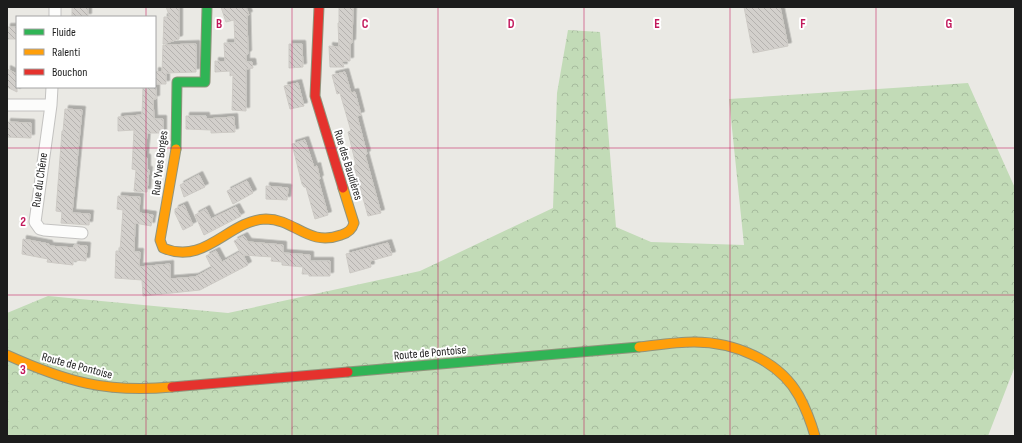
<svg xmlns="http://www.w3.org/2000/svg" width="1022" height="443" font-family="'Sofia Sans Condensed',sans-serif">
  <defs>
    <pattern id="forest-crowns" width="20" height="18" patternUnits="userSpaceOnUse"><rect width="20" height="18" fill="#c2dbb7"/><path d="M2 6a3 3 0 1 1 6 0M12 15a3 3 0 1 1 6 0" fill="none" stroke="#a6bb9d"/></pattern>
    <pattern id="building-back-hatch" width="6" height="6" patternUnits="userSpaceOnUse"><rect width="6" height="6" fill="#d3d0cc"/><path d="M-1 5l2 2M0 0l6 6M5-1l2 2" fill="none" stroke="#b5b2af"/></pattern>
    <filter id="shadow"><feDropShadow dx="3.5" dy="-3.5" stdDeviation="0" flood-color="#0004"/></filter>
  </defs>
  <rect width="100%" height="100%" fill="#eae9e4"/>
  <path fill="url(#forest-crowns)" d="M568,30L600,32L616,227L651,242L744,245L729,99L968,83L1015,188V366L988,436H7V313L48,296L228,313L420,271L553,208L557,93Z"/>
  <path fill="url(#building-back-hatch)" stroke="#cdcac5" filter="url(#shadow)" d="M72,7H88V17H72Z
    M166,7H179V39L163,44L164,17H170Z
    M221,7H246L249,15H247L248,54L246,55V62H252L253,68L246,69V111L232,110L233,75L230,76V71L215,72V61L225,62L224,43H235L234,20L226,22Z
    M339,7H353L352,43H350V61H342L344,67H330L329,46L339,47L338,23H339Z
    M744,7H780L788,46L753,53Z
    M7,27H17V39H7Z
    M196,44V72L166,73V84H155V71L162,72L163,45Z
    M289,44H302L303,67L289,68Z
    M7,69L17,74V92L7,87Z
    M345,72L351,93L355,92L361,115L357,116L367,154L365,155L381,213L368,216L354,166L356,165L348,132L351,131L340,93L337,94L332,75Z
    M298,83L304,106L290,109L284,86Z
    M143,87H156V99H153L154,119H163V133H147L145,157L147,158V170H149L147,192L134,191L136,170L132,169L134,130L118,131V117L142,115Z
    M65,109L82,110L72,213L90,214L89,225L61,223L62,212L56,211L62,131H63Z
    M186,116H206V119L234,117L235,132L211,133V130L186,129Z
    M7,122L31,123V138L7,137Z
    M305,140L314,167L317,166L320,179H318L328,215L315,219L306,187H304L302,184L292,144Z
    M199,175L205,187L184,197L180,185Z
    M247,181L253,193L233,204L227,191Z
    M266,186L288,188L287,200L266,199Z
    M118,196L140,197L139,213L153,215L151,226L135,223L134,252H140L139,267L170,264V279L195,277L212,268L206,256L216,251L222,262L240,252L234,241L244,236L248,242L283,245V253L310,255V261H330V276H309V274H302L303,267L282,265V262L271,261L272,257L243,255L248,265L200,290L143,296L142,280L115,278L116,251H120L123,210L117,209Z
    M184,205L193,225L183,230L175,213V209Z
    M236,207L241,216L204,235L195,215L206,209L211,219Z
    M23,239L49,244V246L74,248V245L87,246L86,261L73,260V265L47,262L48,259L22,254Z
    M388,243L392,255L370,261L371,267L350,273L346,254Z"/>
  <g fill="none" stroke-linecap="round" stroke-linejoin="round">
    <g stroke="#c3c2c0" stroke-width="13">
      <path id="street" d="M55,17V7
        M52,87L51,105L35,222L40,229L44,230L82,233
        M7,105H51"/>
    </g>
    <g stroke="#91947c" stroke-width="11">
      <path id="fast" d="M176,149L177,82H205L207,7
        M348,372L639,347"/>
    </g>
    <g stroke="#91947c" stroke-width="11">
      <path id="slow" d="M176,149L160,240L163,248C206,266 228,220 266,219C295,219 308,247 341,235C348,233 352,230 354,223L343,188
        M639,347C657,345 676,342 694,342C734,342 779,360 799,396C806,409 811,422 815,436
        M7,355C67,382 106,393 172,387"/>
    </g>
    <g stroke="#91947c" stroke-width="11">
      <path id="jam" d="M319,7L315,96L343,188
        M172,387L348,372"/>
    </g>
    <use href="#street" stroke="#fcfcfb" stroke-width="11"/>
    <use href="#fast" stroke="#30b455" stroke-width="9"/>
    <use href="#slow" stroke="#ff9f0a" stroke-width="9"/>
    <use href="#jam" stroke="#e5322d" stroke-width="9"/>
  </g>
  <path fill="none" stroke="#c2185b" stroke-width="1" stroke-opacity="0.55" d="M146,7V17M292,7V436M438,7V436M584,7V436M730,7V436M876,7V436M146,87V436M7,148H1015M7,295H1015"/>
  <g text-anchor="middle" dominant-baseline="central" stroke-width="4" stroke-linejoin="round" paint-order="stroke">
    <g font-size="12" fill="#1c1c1c" stroke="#fff">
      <text transform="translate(160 163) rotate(-83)">Rue Yves Borges</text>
      <text transform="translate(348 165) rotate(73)">Rue des Baudières</text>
      <text transform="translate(40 180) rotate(-82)">Rue du Chêne</text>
      <text transform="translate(430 353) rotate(-5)">Route de Pontoise</text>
      <text transform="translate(77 366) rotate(15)">Route de Pontoise</text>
    </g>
  </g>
  <g font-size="13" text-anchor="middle" font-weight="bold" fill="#c2185b" stroke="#fff" stroke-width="4" stroke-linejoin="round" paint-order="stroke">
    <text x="219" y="28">B</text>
    <text x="365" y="28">C</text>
    <text x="511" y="28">D</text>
    <text x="657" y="28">E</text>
    <text x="803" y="28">F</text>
    <text x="949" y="28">G</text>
    <text x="23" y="226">2</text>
    <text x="23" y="374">3</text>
  </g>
  <rect width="1022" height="443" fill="none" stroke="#1c1c1c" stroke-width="16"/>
  <rect x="16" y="16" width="140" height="72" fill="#ffffff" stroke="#a4a4a4"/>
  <rect x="24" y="29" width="20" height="6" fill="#30b455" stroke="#a4a4a4"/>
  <text x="52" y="36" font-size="12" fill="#1c1c1c">Fluide</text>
  <rect x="24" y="49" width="20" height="6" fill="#ff9f0a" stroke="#a4a4a4"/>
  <text x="52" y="56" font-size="12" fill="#1c1c1c">Ralenti</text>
  <rect x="24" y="69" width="20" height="6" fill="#e5322d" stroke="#a4a4a4"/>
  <text x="52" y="76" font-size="12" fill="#1c1c1c">Bouchon</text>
</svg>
